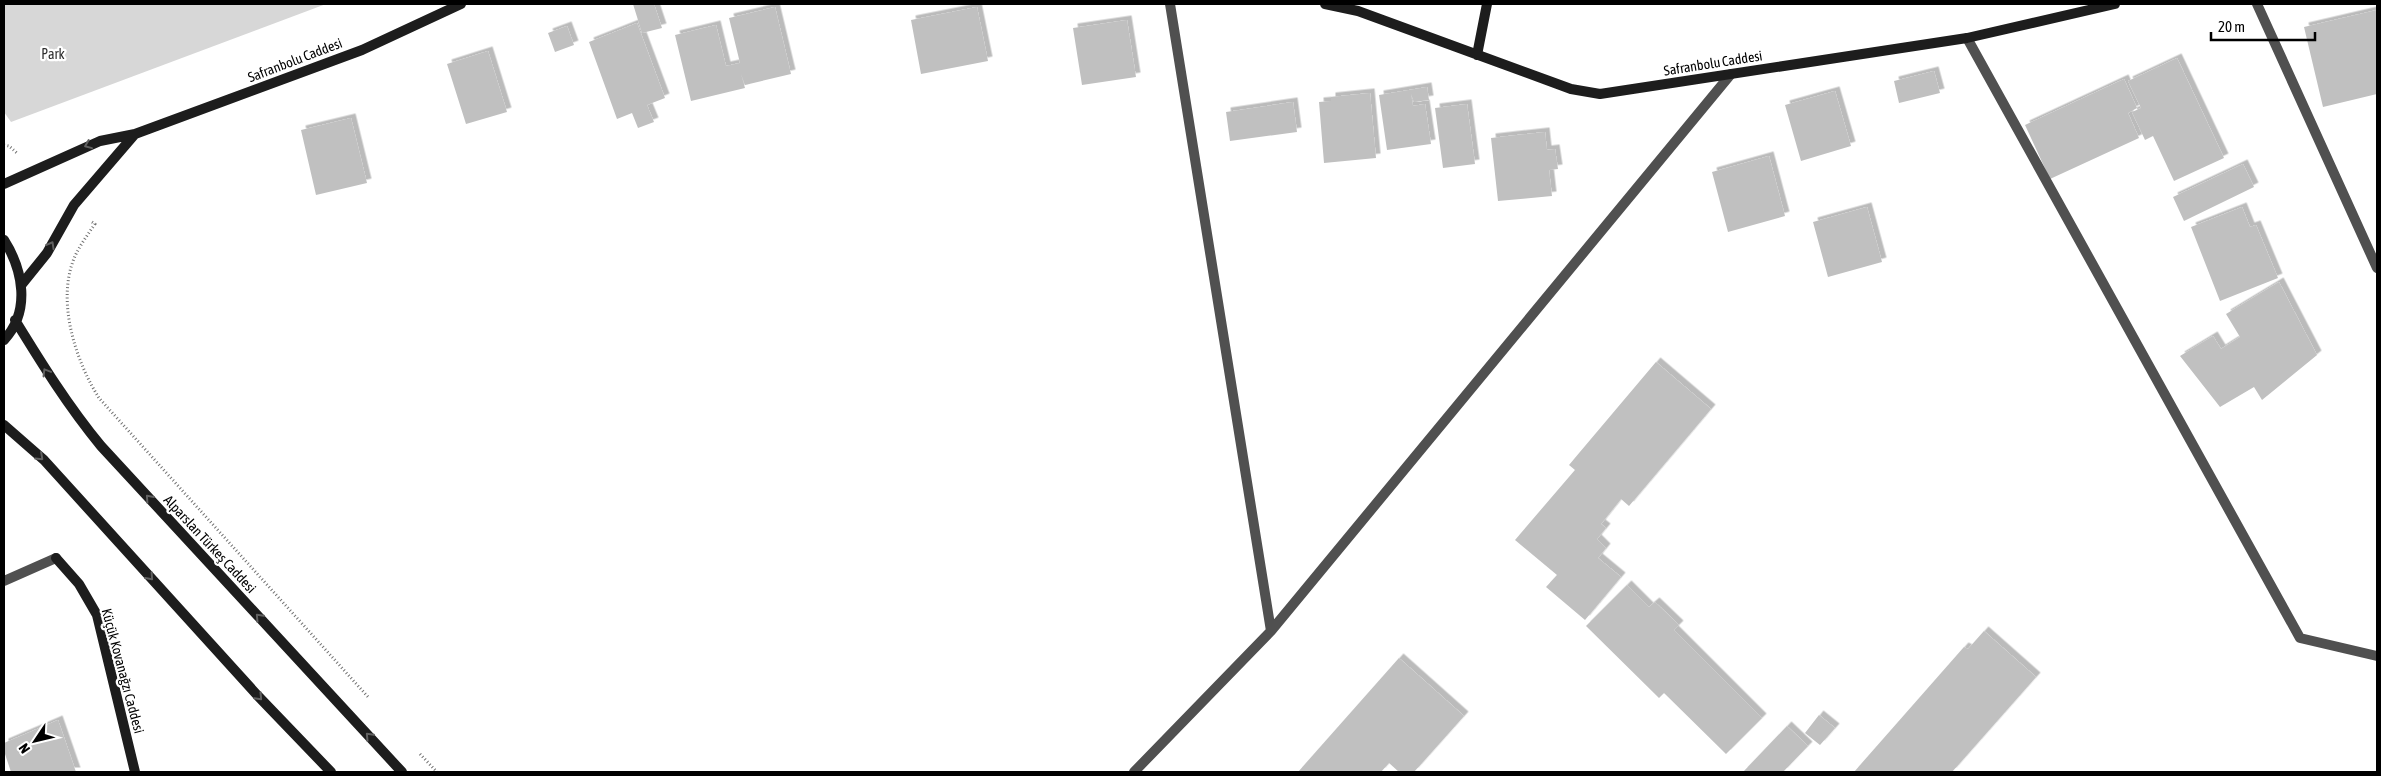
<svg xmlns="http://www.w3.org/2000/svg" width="2381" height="776" font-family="'Asap Condensed',sans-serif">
  <defs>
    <filter id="shadow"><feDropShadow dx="4.5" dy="-4.5" stdDeviation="0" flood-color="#0004"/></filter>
  </defs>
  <rect width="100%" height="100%" fill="#fff"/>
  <path fill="#d7d7d7" d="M4,4H326L11,122L4,112Z"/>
  <path fill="#c0c0c0" filter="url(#shadow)" d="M633,4H654L662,28L642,33Z
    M775,7L791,74L745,85L741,74L745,88L691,101L675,35L716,25L726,66L740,63L729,18Z
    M977,7L988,61L921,74L911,20Z
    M2377,10V94L2323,107L2304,27Z
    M1127,20L1136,77L1082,85L1073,28Z
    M637,23L665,98L647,105L654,122L638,128L632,113L617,119L589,42Z
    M567,26L574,45L555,52L548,33Z
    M488,51L507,112L466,124L447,64Z
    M2177,58L2224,158L2174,181L2153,136L2145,140L2132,112L2141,108L2128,81Z
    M1934,71L1940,93L1899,103L1894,81Z
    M2124,79L2137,108L2128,113L2139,138L2050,179L2025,125Z
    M1427,87L1429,100L1414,102L1411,94L1413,106L1425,104L1431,144L1387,150L1379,95Z
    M1835,91L1851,146L1801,161L1785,105Z
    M1370,93L1376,158L1324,163L1319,102L1331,101V97Z
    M1293,102L1297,132L1230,141L1226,112Z
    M1467,104L1475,164L1443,168L1435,108Z
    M351,118L367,183L316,195L301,130Z
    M1545,132L1547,150L1555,149L1558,169L1549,170L1552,196L1498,201L1491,138Z
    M1769,156L1785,216L1728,232L1712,172Z
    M2243,164L2254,187L2184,221L2173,197Z
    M1867,207L1882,262L1828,277L1813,222Z
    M2242,207L2250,227L2256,225L2278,278L2220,301L2191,227Z
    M2279,282L2317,355L2262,400L2254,387L2220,407L2180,356L2213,336L2221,349L2240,337L2226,314Z
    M1656,362L1711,409L1629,506L1621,499L1601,524L1606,528L1597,539L1606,548L1598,558L1621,577L1585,620L1546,587L1557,575L1515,540L1575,470L1569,465Z
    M1627,585L1649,607L1655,602L1679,625L1674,630L1762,718L1726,754L1664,693L1659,698L1586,626Z
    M1984,631L2036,677L1952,772H1854L1964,647L1968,649Z
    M1399,658L1464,716L1414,772H1399L1389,763L1381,772H1298Z
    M1819,715L1835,728L1820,745L1805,733Z
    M58,720L76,772H11L4,751V743Z
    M1787,726L1808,746L1783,772H1743Z"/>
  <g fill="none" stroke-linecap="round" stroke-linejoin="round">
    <path stroke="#727272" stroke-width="3" stroke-dasharray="1 2.5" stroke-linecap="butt" d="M4,145L9,146L17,153
      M92,222L95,224C88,234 81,244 76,254C55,298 75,360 99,398L369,698
      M420,754L437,772"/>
    <path stroke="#505050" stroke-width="10" d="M1170,4L1271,631
      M2257,4L2377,268
      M1967,38L2300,638L2377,656
      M4,581L56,558
      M1134,772L1271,631L1731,74"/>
    <path stroke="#1d1d1d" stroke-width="10" d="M1325,4L1358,11L1571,89L1600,94L1967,38L2115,4
      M1477,55L1487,4
      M4,184L100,141L135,134L362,50L461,4
      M4,240C23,270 31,311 4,340
      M22,284L47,253L74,205L135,134
      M15,320C42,364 68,406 101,446L402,772
      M4,425L44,460L258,696L331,772
      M56,558L79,584L97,615L135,772"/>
  </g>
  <defs><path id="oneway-chevron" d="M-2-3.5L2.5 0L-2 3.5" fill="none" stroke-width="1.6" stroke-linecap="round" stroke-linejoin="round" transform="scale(1.25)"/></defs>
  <g stroke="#616161">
    <use href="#oneway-chevron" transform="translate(88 145) rotate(158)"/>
    <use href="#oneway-chevron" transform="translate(51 245) rotate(-61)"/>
    <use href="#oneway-chevron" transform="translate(46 372) rotate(-121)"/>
    <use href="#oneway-chevron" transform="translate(40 457) rotate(43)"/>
    <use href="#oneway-chevron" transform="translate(149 498) rotate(-132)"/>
    <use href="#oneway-chevron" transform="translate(150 577) rotate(48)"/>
    <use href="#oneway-chevron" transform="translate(259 617) rotate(-133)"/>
    <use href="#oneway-chevron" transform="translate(259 697) rotate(47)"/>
    <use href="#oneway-chevron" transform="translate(369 736) rotate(-133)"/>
  </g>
  <g text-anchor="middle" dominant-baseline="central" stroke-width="4.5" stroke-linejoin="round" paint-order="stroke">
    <g font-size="14" fill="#2e2e2e" stroke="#fff">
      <text x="53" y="54">Park</text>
    </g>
    <g font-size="14" fill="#000" stroke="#fff">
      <text transform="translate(295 60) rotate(-21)">Safranbolu Caddesi</text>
      <text transform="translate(1713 63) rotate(-9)">Safranbolu Caddesi</text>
      <text transform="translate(210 544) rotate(47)">Alparslan Türkeş Caddesi</text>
      <text transform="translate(123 671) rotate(75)">Küçük Kovanağzı Caddesi</text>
    </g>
  </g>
  <rect width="2381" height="776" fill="none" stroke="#000000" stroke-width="10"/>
  <g transform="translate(35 741) rotate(235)" stroke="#ffffff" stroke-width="4" paint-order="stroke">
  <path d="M0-4L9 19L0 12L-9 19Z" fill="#000000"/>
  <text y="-8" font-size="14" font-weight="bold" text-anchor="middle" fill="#000000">N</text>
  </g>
  <path d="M2211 32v8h104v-8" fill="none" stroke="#000000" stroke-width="2.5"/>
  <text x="2218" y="32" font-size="15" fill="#000000" stroke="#ffffff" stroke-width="4" paint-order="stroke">20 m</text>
</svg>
